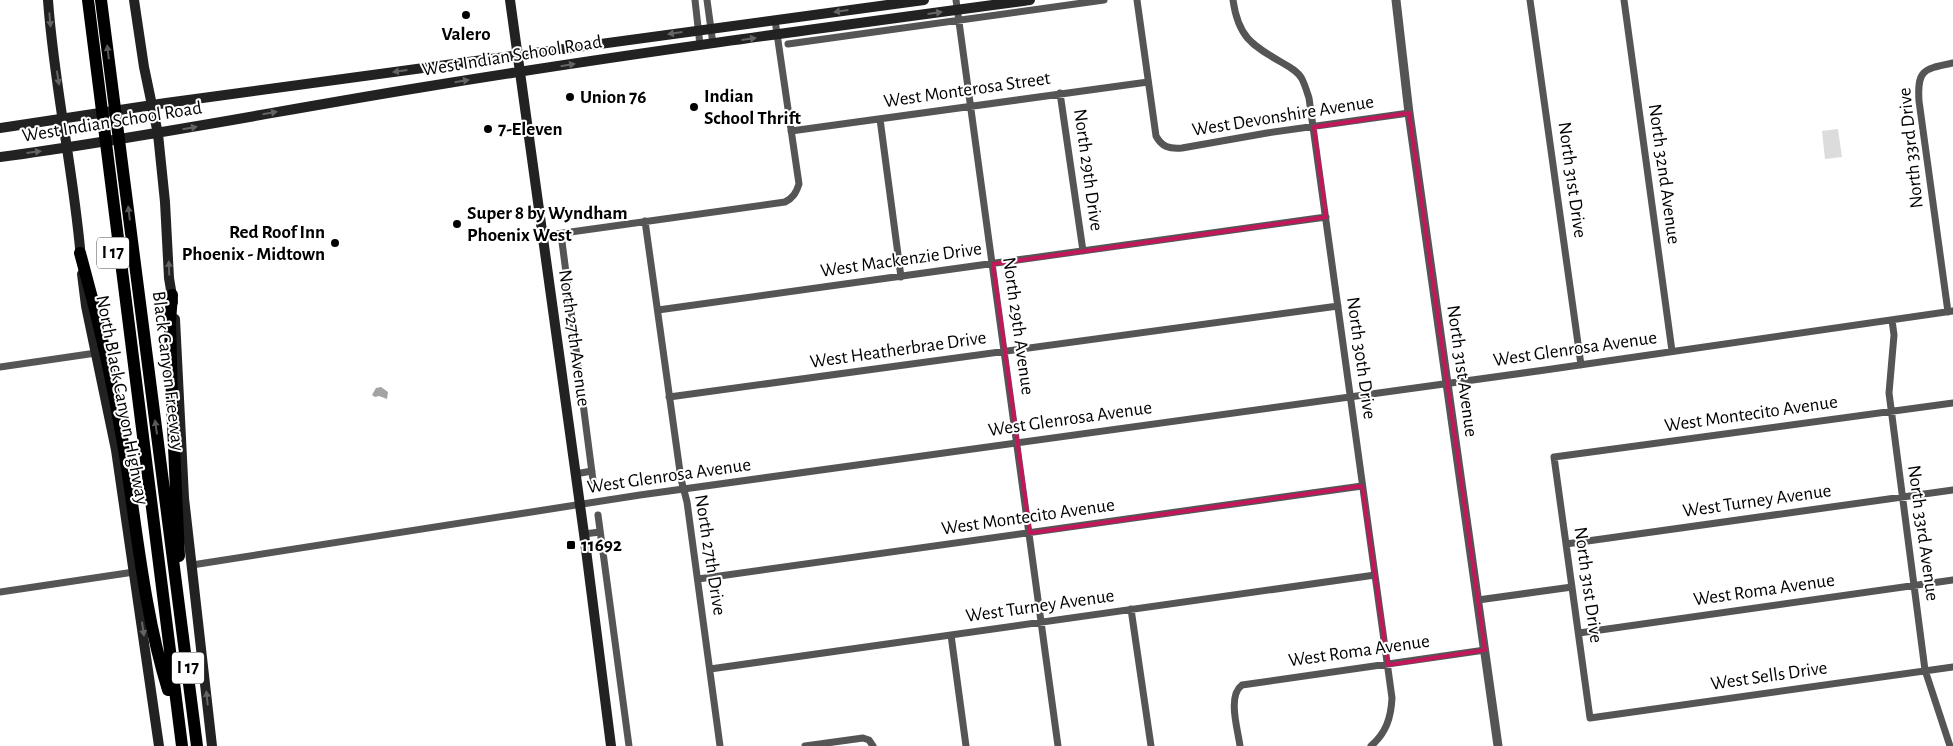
<svg xmlns="http://www.w3.org/2000/svg" width="1953" height="746" font-family="'Alegreya Sans',sans-serif">
  <rect width="100%" height="100%" fill="#fff"/>
  <path fill="#dcdcdc" d="M1838,129L1842,157L1825,159L1822,131Z"/>
  <path fill="#a3a3a3" d="M381,387L388,392L387,399L379,396L375,397L372,395L376,388Z"/>
  <g fill="none" stroke-linecap="round" stroke-linejoin="round">
    <path stroke="#555" stroke-width="7" d="M695,0L700,45
      M707,0L713,44
      M956,0L1058,746
      M1137,0L1156,136C1162,147 1169,149 1182,148L1267,133L1409,113
      M1233,0C1238,36 1251,45 1281,62C1288,66 1298,71 1302,79C1305,85 1307,92 1309,98L1392,698C1391,718 1386,733 1371,746
      M1530,0L1581,365
      M1624,0L1672,351
      M788,44L1104,0
      M1060,93L1083,251
      M880,119L901,277
      M791,131L1148,82
      M645,221L681,479L687,502L720,746
      M561,234L594,488
      M542,236L785,202C793,198 796,193 799,184L775,20
      M658,310L1326,217
      M1948,312L1919,101C1917,69 1924,69 1953,63
      M1892,320L1894,335L1889,393L1925,670L1950,746
      M0,367L96,353
      M669,397L1338,306
      M1953,403L1554,457L1590,718L1953,667
      M575,474L592,471
      M598,515L629,746
      M584,534L600,532
      M1566,544L1953,490
      M192,565L640,495L1545,370L1953,311
      M698,579L1362,486
      M0,592L134,572
      M1478,600L1572,587
      M1131,609L1151,746
      M1579,633L1953,580
      M951,635L966,746
      M710,669L1375,575
      M805,746L863,738L869,740L873,746
      M1240,746C1238,730 1227,696 1242,685L1485,650"/>
    <path stroke="#555" stroke-width="9" d="M1396,0L1409,113L1498,746"/>
    <path stroke="#222" stroke-width="10" d="M48,0C54,87 74,172 81,259
      M134,0L144,67L158,134L165,202L169,278L173,302
      M510,0L584,534L611,746
      M0,128L166,103L924,0
      M0,157C142,138 282,110 424,87C625,54 828,27 1030,0
      M82,274L86,306L116,450L159,746
      M175,319L184,498L212,746"/>
    <path stroke="#000" stroke-width="12" d="M88,0L182,746
      M101,0L197,746
      M80,253C98,317 113,383 124,449C137,530 144,612 168,690
      M172,295L170,322L172,403L179,556"/>
  </g>
  <defs><path id="oneway-solid" d="M-6-.8H1V-3.2L6.5 0L1 3.2V.8H-6Z" transform="scale(1.25)"/></defs>
  <g fill="#646464">
    <use href="#oneway-solid" transform="translate(841 11) rotate(172)"/>
    <use href="#oneway-solid" transform="translate(935 13) rotate(-8)"/>
    <use href="#oneway-solid" transform="translate(50 20) rotate(85)"/>
    <use href="#oneway-solid" transform="translate(675 33) rotate(172)"/>
    <use href="#oneway-solid" transform="translate(749 39) rotate(-8)"/>
    <use href="#oneway-solid" transform="translate(568 65) rotate(-9)"/>
    <use href="#oneway-solid" transform="translate(400 71) rotate(172)"/>
    <use href="#oneway-solid" transform="translate(58 78) rotate(81)"/>
    <use href="#oneway-solid" transform="translate(462 81) rotate(-9)"/>
    <use href="#oneway-solid" transform="translate(270 113) rotate(-10)"/>
    <use href="#oneway-solid" transform="translate(190 128) rotate(-10)"/>
    <use href="#oneway-solid" transform="translate(34 152) rotate(-7)"/>
    <use href="#oneway-solid" transform="translate(169 268) rotate(-92)"/>
    <use href="#oneway-solid" transform="translate(143 629) rotate(82)"/>
    <use href="#oneway-solid" transform="translate(207 698) rotate(-96)"/>
  </g>
  <g fill="#595959">
    <use href="#oneway-solid" transform="translate(108 52) rotate(-97)"/>
    <use href="#oneway-solid" transform="translate(129 213) rotate(-97)"/>
    <use href="#oneway-solid" transform="translate(156 427) rotate(-98)"/>
  </g>
  <path fill="none" stroke="#c2185b" stroke-width="4" stroke-linejoin="round" d="M1409,113L1485,650L1388,665L1362,486L1030,533L993,264L1326,217L1314,127Z"/>
  <g fill="#000" stroke="#fff" stroke-width="2">
    <circle cx="466" cy="15" r="5"/>
    <circle cx="570" cy="97" r="5"/>
    <circle cx="694" cy="107" r="5"/>
    <circle cx="488" cy="129" r="5"/>
    <circle cx="457" cy="224" r="5"/>
    <circle cx="335" cy="243" r="5"/>
    <rect x="566" y="540" width="10" height="10" rx="2.5"/>
  </g>
  <g text-anchor="middle" dominant-baseline="central" stroke-width="4" stroke-linejoin="round" paint-order="stroke">
    <g fill="#fff" stroke="#4c4c4c" stroke-width="1">
      <rect x="97" y="237.5" width="32" height="31" rx="4"/>
      <rect x="172" y="652.5" width="32" height="31" rx="4"/>
    </g>
    <g font-size="18" font-weight="bold" fill="#000">
      <text x="113" y="253">I 17</text>
      <text x="188" y="668">I 17</text>
    </g>
    <g font-size="19" font-weight="bold" fill="#000" stroke="#fff" text-anchor="start">
      <text x="466" y="34" text-anchor="middle">Valero</text>
      <text x="704" y="96">Indian<tspan x="704" dy="22">School Thrift</tspan></text>
      <text x="580" y="97">Union 76</text>
      <text x="498" y="129">7-Eleven</text>
      <text x="467" y="213">Super 8 by Wyndham<tspan x="467" dy="22">Phoenix West</tspan></text>
      <text x="325" y="232" text-anchor="end">Red Roof Inn<tspan x="325" dy="22">Phoenix - Midtown</tspan></text>
      <text x="581" y="545">11692</text>
    </g>
    <g font-size="19" fill="#000" stroke="#fff">
      <text transform="translate(512 56) rotate(-9)">West Indian School Road</text>
      <text transform="translate(967 90) rotate(-8)">West Monterosa Street</text>
      <text transform="translate(1283 116) rotate(-9)">West Devonshire Avenue</text>
      <text transform="translate(112 122) rotate(-9)">West Indian School Road</text>
      <text transform="translate(1911 148) rotate(-96)">North 33rd Drive</text>
      <text transform="translate(1088 170) rotate(82)">North 29th Drive</text>
      <text transform="translate(1664 174) rotate(82)">North 32nd Avenue</text>
      <text transform="translate(1572 180) rotate(82)">North 31st Drive</text>
      <text transform="translate(901 260) rotate(-8)">West Mackenzie Drive</text>
      <text transform="translate(1018 326) rotate(82)">North 29th Avenue</text>
      <text transform="translate(574 338) rotate(82)">North 27th Avenue</text>
      <text transform="translate(1575 349) rotate(-8)">West Glenrosa Avenue</text>
      <text transform="translate(898 350) rotate(-8)">West Heatherbrae Drive</text>
      <text transform="translate(1361 358) rotate(82)">North 30th Drive</text>
      <text transform="translate(168 371) rotate(83)">Black Canyon Freeway</text>
      <text transform="translate(1462 371) rotate(82)">North 31st Avenue</text>
      <text transform="translate(122 400) rotate(79)">North Black Canyon Highway</text>
      <text transform="translate(1751 414) rotate(-8)">West Montecito Avenue</text>
      <text transform="translate(1070 419) rotate(-8)">West Glenrosa Avenue</text>
      <text transform="translate(669 476) rotate(-8)">West Glenrosa Avenue</text>
      <text transform="translate(1757 501) rotate(-8)">West Turney Avenue</text>
      <text transform="translate(1028 517) rotate(-8)">West Montecito Avenue</text>
      <text transform="translate(1923 533) rotate(82)">North 33rd Avenue</text>
      <text transform="translate(710 555) rotate(81)">North 27th Drive</text>
      <text transform="translate(1588 585) rotate(82)">North 31st Drive</text>
      <text transform="translate(1764 590) rotate(-8)">West Roma Avenue</text>
      <text transform="translate(1040 606) rotate(-8)">West Turney Avenue</text>
      <text transform="translate(1359 651) rotate(-8)">West Roma Avenue</text>
      <text transform="translate(1769 676) rotate(-8)">West Sells Drive</text>
    </g>
  </g>
</svg>
